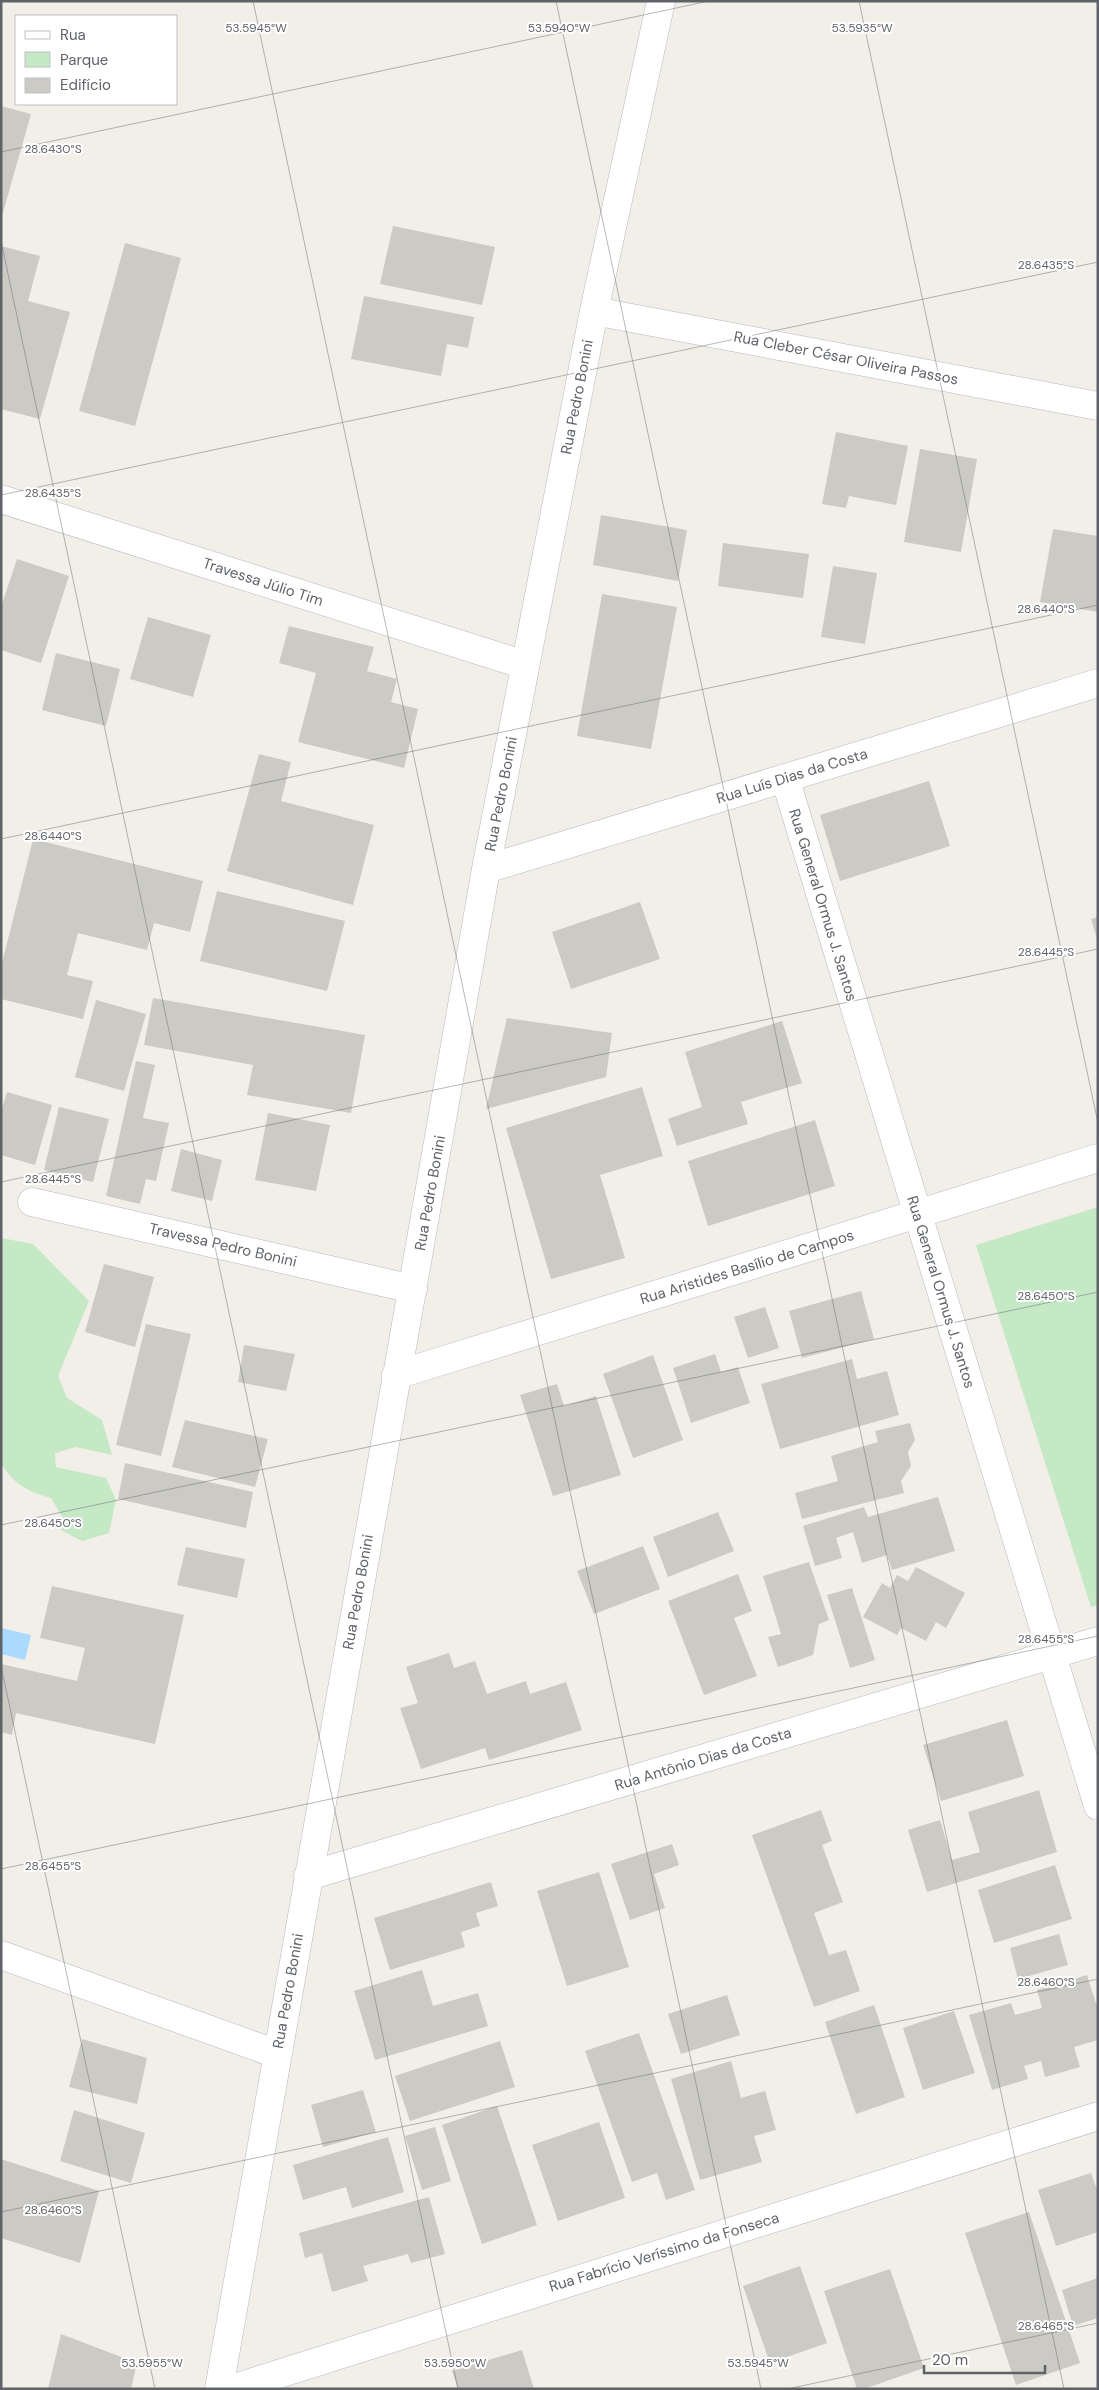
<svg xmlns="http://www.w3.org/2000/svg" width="1099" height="2390" font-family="'DM Sans',sans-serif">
  <rect width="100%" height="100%" fill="#f1efe8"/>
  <path fill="#c5e8c5" d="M1098,1207V1605L1091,1607L976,1245Z
    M1,1238L33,1244L89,1301L58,1376L67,1398L102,1420L112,1455L76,1447L55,1453L56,1467L106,1478L116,1500L109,1533L82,1541L61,1530L63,1518L51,1498C27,1491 16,1486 1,1464Z"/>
  <path fill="#aadaff" d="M1,1628L31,1635L25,1660L1,1654Z"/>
  <path fill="#cccac5" d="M1,106L31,114L2,216H1Z
    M393,226L495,247L482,305L380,284Z
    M125,243L181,258L135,426L79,411Z
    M1,246L40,256L28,301L70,312L40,419L1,409Z
    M364,296L474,317L468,348L447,344L441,376L351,359Z
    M836,432L908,446L896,505L849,496L846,508L822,504Z
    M920,449L977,459L961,552L904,542Z
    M601,515L687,530L678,581L593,565Z
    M1053,529L1098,536V612L1040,602Z
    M723,543L809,554L803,598L718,586Z
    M17,559L69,576L41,663L1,650V607Z
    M833,566L877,573L865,644L821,637Z
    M602,594L677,607L651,749L577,736Z
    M148,617L211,635L193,697L130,679Z
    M289,626L374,647L367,671L397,679L391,702L418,709L404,768L298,742L316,673L279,663Z
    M56,653L120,669L106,726L42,710Z
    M259,754L291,762L281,801L374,825L353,905L227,871Z
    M929,781L950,846L840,881L820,815Z
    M33,839L203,881L190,932L154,923L147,950L78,933L67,975L93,981L83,1019L1,999V967Z
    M217,891L345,921L327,991L200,961Z
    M640,902L660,959L571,989L552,932Z
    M1098,917V938L1097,939L1091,919Z
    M153,998L365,1035L351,1113L247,1095L253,1065L144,1045Z
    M96,1000L146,1014L124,1091L75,1077Z
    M507,1018L612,1033L606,1077L486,1109Z
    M782,1021L802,1083L741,1102L748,1124L677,1146L668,1119L702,1107L685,1052Z
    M136,1061L155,1065L143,1118L169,1123L156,1181L146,1179L140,1204L106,1196Z
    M642,1087L663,1156L600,1175L625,1258L551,1279L506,1128Z
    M7,1092L52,1105L35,1165L1,1155V1112Z
    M59,1107L109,1119L93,1182L44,1170Z
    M268,1113L330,1125L316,1191L255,1180Z
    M815,1120L835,1186L708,1226L688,1161Z
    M181,1149L222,1160L212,1201L171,1191Z
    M104,1264L154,1277L135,1347L85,1332Z
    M861,1291L874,1339L802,1358L789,1311Z
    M765,1307L779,1348L748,1358L734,1317Z
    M146,1324L191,1334L161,1456L116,1445Z
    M244,1345L295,1354L286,1391L238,1382Z
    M715,1354L721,1372L738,1367L750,1403L691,1423L673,1368Z
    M653,1355L683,1440L633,1458L603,1374Z
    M852,1359L857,1379L887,1371L899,1415L780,1449L761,1384Z
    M557,1384L564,1406L596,1396L621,1475L553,1496L520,1395Z
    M185,1420L268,1439L255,1487L172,1467Z
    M910,1423L915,1440L908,1452L911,1466L901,1481L904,1493L802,1519L795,1493L838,1481L831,1456L878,1442L875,1431Z
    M125,1463L253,1492L246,1528L118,1499Z
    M938,1497L955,1551L892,1570L887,1555L862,1563L853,1532L836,1538L842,1558L815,1566L803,1526L864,1507L868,1517Z
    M718,1512L734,1551L668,1577L653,1537Z
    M643,1546L660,1589L594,1614L577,1571Z
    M186,1547L245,1559L237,1598L177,1585Z
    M809,1562L829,1620L819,1624L813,1655L778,1667L768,1637L781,1634L763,1576Z
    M916,1567L965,1593L946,1628L936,1622L926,1641L901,1628L897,1635L863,1617L882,1583L890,1588L897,1575L908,1581Z
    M738,1574L752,1611L734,1618L757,1676L704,1695L668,1601Z
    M52,1586L184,1615L155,1744L16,1713L12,1735L1,1732V1664L77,1681L85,1648L40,1638Z
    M852,1588L875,1660L850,1668L827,1595Z
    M449,1653L454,1668L475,1661L487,1694L526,1681L530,1694L566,1682L582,1730L489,1760L485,1748L421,1769L400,1708L418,1703L406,1667Z
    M1007,1720L1024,1776L941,1801L923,1745Z
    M1039,1790L1057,1852L927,1892L908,1830L940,1820L952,1860L980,1852L968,1812Z
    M821,1810L832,1841L822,1845L843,1902L814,1913L829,1955L846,1950L860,1991L814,2007L752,1835Z
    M672,1844L679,1865L654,1874L665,1908L630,1920L611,1864Z
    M1055,1865L1072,1919L994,1943L978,1890Z
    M599,1872L629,1967L567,1986L537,1891Z
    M491,1882L498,1906L476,1913L480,1926L461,1932L465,1947L390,1970L374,1918Z
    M1059,1934L1068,1965L1018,1979L1010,1948Z
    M422,1970L433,2006L478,1993L488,2026L375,2060L354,1991Z
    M1087,1975L1098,2010V2040L1074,2047L1080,2067L1045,2077L1041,2061L1024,2066L1028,2079L992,2090L969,2015L1011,2003L1015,2015L1042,2008L1037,1990Z
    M727,1995L740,2035L681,2054L668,2014Z
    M874,2005L905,2097L856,2114L825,2022Z
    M954,2011L975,2073L923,2090L903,2028Z
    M639,2033L695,2190L666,2200L657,2173L632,2182L585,2051Z
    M82,2039L147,2058L137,2104L69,2087Z
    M500,2041L515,2087L410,2121L395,2076Z
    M731,2061L741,2098L765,2091L776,2130L754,2136L762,2162L700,2180L671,2079Z
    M363,2090L376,2132L323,2147L311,2105Z
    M497,2106L537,2225L482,2244L442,2125Z
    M74,2110L145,2133L131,2183L60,2161Z
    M599,2122L625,2198L558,2221L532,2145Z
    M435,2127L451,2181L422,2190L405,2136Z
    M388,2137L404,2192L352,2208L346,2187L303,2200L293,2165Z
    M1,2159L99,2191L80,2263L1,2238Z
    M1091,2173L1098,2193V2232L1056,2246L1038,2190Z
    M429,2197L445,2254L411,2263L408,2254L363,2266L368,2281L332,2292L322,2253L305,2258L299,2233Z
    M1029,2212L1080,2363L1016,2385L965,2233Z
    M800,2266L827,2343L770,2363L743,2286Z
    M890,2269L924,2368L864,2389H857L824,2291Z
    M1098,2278V2318L1073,2326L1062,2290Z
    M61,2334L137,2363L131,2389H48Z
    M522,2350L534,2389H458L452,2371Z"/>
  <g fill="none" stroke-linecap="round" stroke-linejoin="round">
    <g stroke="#b5b8bc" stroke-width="29">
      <path id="street" d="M594,311L1098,406
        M1,499L525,665
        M785,778L1098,1806
        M486,869L1098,683
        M32,1202L413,1289
        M396,1375L1098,1158
        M308,1876L1098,1641
        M1,1955L277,2054
        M219,2389L486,869L594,311L661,1
        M231,2389L1098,2116"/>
    </g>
    <use href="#street" stroke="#fff" stroke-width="28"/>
  </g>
  <path fill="none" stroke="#5f6368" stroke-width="1" stroke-opacity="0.45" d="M253,1L761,2389M556,1L1064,2389M859,1L1098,1123M1,152L709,1M1,241L458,2389M1,495L1098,262M1,839L1098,605M1,1182L1098,949M1,1525L1098,1292M1,1666L155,2389M1,1869L1098,1636M1,2212L1098,1979M787,2389L1098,2323"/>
  <g text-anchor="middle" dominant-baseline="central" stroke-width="4" stroke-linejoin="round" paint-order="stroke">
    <g font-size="15" fill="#5f6368" stroke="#fff">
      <text transform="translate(846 358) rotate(11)">Rua Cleber César Oliveira Passos</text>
      <text transform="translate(577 397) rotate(-79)">Rua Pedro Bonini</text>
      <text transform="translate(263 582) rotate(18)">Travessa Júlio Tim</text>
      <text transform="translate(792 776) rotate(-17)">Rua Luís Dias da Costa</text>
      <text transform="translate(501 794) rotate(-79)">Rua Pedro Bonini</text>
      <text transform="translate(823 905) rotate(73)">Rua General Ormus J. Santos</text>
      <text transform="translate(430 1193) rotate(-80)">Rua Pedro Bonini</text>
      <text transform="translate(223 1245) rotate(13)">Travessa Pedro Bonini</text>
      <text transform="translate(747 1267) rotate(-17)">Rua Aristides Basílio de Campos</text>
      <text transform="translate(941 1292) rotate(73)">Rua General Ormus J. Santos</text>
      <text transform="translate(358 1592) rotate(-80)">Rua Pedro Bonini</text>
      <text transform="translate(703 1759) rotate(-17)">Rua Antônio Dias da Costa</text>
      <text transform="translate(288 1991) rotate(-80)">Rua Pedro Bonini</text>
      <text transform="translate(664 2252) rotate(-17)">Rua Fabrício Veríssimo da Fonseca</text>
    </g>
  </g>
  <g font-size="12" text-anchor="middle" fill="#5f6368" stroke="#fff" stroke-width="4" stroke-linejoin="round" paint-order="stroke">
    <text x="256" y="32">53.5945°W</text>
    <text x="559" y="32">53.5940°W</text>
    <text x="862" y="32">53.5935°W</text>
    <text x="53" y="153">28.6430°S</text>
    <text x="1046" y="269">28.6435°S</text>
    <text x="53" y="497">28.6435°S</text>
    <text x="1046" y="613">28.6440°S</text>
    <text x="53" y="840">28.6440°S</text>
    <text x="1046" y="956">28.6445°S</text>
    <text x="53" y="1183">28.6445°S</text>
    <text x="1046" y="1300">28.6450°S</text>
    <text x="53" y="1527">28.6450°S</text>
    <text x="1046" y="1643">28.6455°S</text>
    <text x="53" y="1870">28.6455°S</text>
    <text x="1046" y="1986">28.6460°S</text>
    <text x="53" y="2214">28.6460°S</text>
    <text x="1046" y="2330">28.6465°S</text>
    <text x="152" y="2367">53.5955°W</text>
    <text x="455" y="2367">53.5950°W</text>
    <text x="758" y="2367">53.5945°W</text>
  </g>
  <rect width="1099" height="2390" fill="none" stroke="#5f6368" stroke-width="5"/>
  <rect x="15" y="15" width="162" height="90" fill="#ffffff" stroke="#bfc1c3"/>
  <rect x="25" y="31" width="25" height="8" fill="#ffffff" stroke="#bfc1c3"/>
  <text x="60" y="40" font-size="15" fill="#5f6368">Rua</text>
  <rect x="25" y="52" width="25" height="15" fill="#c5e8c5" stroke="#bfc1c3"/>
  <text x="60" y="65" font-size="15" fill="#5f6368">Parque</text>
  <rect x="25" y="78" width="25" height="15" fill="#cccac5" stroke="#bfc1c3"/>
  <text x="60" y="90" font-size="15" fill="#5f6368">Edifício</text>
  <path d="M924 2365v8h121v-8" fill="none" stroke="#5f6368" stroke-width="2.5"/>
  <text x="932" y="2365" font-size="15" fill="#5f6368" stroke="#ffffff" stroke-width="4" paint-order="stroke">20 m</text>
</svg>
